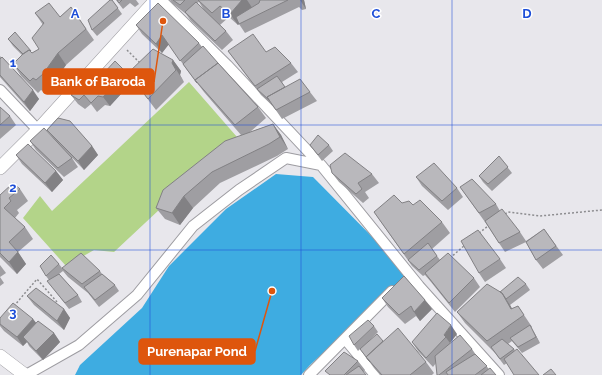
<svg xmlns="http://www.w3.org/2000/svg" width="602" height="375" font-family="Raleway,sans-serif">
  <rect width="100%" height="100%" fill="#e8e7ec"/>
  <path fill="#b3d489" d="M189,82L237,137L114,252L94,250L66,266L23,218L40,196L52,211Z"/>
  <path fill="#3eace1" d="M276,174L313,177L409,274L310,365L301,375H75L80,365L142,308L169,266L226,209Z"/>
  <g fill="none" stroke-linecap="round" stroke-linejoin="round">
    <g stroke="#9d9ca1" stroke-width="12">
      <path id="minor" d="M161,0L227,65L321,165L419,286L499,375
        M0,90L38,130
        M345,339L375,375
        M26,375L79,345L137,295L193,226L239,190L286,158L321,165
        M309,375L392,291"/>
    </g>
    <g stroke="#9d9ca1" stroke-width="14">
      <path id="major" d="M0,168L38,130L156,0
        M0,356L25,375"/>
    </g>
    <path stroke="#8d8d90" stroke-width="1.5" stroke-dasharray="2 2" stroke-linecap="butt" d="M127,50L140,63
      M505,214L508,212L540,216L602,210
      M479,233L488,226
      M450,258L465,245
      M14,306L37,279L57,302"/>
    <use href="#minor" stroke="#fff" stroke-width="10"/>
    <use href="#major" stroke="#fff" stroke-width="13"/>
  </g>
  <path fill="#9f9ea2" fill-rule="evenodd" d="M112,0L122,14L97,36L92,30Z
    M116,0H136L139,4L135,7L130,3L123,9Z
    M170,0H304L306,9L302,10L299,7L245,33L239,24L238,25L229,17L220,25L226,31L233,40L222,50L191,21L186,14L172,3ZM199,2L204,10L197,3Z
    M71,7L94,40L66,65L51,86L44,92L41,90L38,93L21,76L13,64L22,55L13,46L8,39L30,51L32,53L39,49L43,25L35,13L60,17Z
    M136,25L199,43L202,47L258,107L266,118L250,132L273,124L281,135L288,149L277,156L220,183L193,208L180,225L165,219L156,208L241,135L204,92L187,70L169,44L162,53L142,34Z
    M228,51L266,52L291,63L298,72L282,82L285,87L310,92L317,101L282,119L273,106L261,95Z
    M0,56L39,99L30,111L0,77Z
    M173,60L181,71L180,75L184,82L156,110L128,73Z
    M124,70L131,79L119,89L121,94L110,106L105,105L97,112L91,104L85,109L78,104L71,95L103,74Z
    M0,107L10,116L16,125L0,139Z
    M47,130L92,146L98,155L84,170L56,141L72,158L78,167L64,177L36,150L30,141L53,138Z
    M310,145H329L333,151L322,161Z
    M16,155L56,171L63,180L52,192L22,164Z
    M499,156L512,173L492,191L483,182L479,176Z
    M332,173L372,174L379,183L365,192L369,198L363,203L339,182Z
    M416,177L457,188L463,197L448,210L422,186Z
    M460,187L496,204L500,211L520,232L526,241L544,229L563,255L543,269L536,260L526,242L505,252L485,222Z
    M20,189L28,201L17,210L19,213L15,218L25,227L33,239L18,252L26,264L17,274L0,257V195Z
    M402,203L442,222L450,233L432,249L440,260L474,278L480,287L455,312L431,282L425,275L423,276L412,266L374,212Z
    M500,259L506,268L485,282L479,273Z
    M59,264L62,268L100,271L102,274L115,285L119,291L99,307L88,293L68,277L63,271L59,274L78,295L82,302L69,309L52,287L47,281L49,280L46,276Z
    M0,265L6,273L0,277L4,283L0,286Z
    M526,284L530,290L510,305L512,309L518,306L532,327L531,328L540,343L522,353L512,341L508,344L515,350L507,363L504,365L495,353L465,323L457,312L500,292Z
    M27,296L64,309L70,318L64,330L34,305Z
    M382,298L432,309L420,321L416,316L405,324L388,307Z
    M0,318L33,319L36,323L54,333L60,342L43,360L29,346L27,342L23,346L4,331L0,326Z
    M374,326L378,332L363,347L383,341L426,362L434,373L432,375H380L374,368L360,349L358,351L354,345Z
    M457,334L450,343L472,349L476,355L489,369L496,375H437L436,363L433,367L418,351L412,342Z
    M358,361L365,370L363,372L366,375H330Z"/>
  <path fill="#828184" d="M242,0H247L253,9L238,25L230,14Z
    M300,0H304L306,9Z
    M162,35L169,44L162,53L156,44Z
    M58,53L66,65L51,86L43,74Z
    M173,60L181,71L180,75L184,82L172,63Z
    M113,80L119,89L121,94L110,106L103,97Z
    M33,90L39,99L30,111L24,102Z
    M273,124L281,135L288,149L280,137Z
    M92,146L98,155L84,170L78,161Z
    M56,171L63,180L52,192L45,183Z
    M184,196L193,208L180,225L172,213Z
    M18,252L26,264L17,274L9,262Z
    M502,293L510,305L519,321L511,309Z
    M425,300L432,309L420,321L414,312Z
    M64,309L70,318L64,330L57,321Z
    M33,319L40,328L23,337L27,342L23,346L17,337Z
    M451,325L457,334L450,343L444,335Z
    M530,325L534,332L540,343L536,337Z
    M54,333L60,342L43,360L36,351Z"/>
  <path fill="#b9b8bc" stroke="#828184" d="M110,0H112L118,8L92,30L88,20Z
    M117,0H122L119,3Z
    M173,0H185L180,5Z
    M198,0H242L230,14L220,6L212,13Z
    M260,0H288L239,24L236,17L259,3Z
    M196,2L226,31L215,41L185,12Z
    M49,3L60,17L71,7L86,29L58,53L43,74L36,80L33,78L30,81L13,64L23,54L29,50L32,53L39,49L32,38L44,23L35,13Z
    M158,3L199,43L180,61L162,35L156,44L136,25Z
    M15,32L31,51L29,50L23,54L8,39Z
    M253,34L266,52L275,47L291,63L255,86L228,51Z
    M203,46L218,63L195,80L197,83L183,64Z
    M153,49L173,60L172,63L176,70L148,99L128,73Z
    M2,57L33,90L24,102L0,75V59Z
    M115,61L124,70L113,80L114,85L103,97L98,96L91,103L84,95L79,100L71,95L99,71L103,74Z
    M218,63L258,107L235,125L195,80Z
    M277,76L285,87L267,97L269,100L257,89Z
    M300,79L310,92L276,110L267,97Z
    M0,107L10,116L0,125Z
    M58,118L70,121L92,146L78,161L47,130Z
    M273,124L280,137L269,144L212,172L184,196L172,213L156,208L163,190L225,141Z
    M44,128L72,158L58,168L30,141Z
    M318,135L329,145L318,155L310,145Z
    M28,144L56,171L45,183L16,155Z
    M345,153L372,174L358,183L362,189L356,194L332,173L330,165Z
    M499,156L508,167L488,184L479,176Z
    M434,163L457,188L442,201L416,177Z
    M472,179L496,204L479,213L460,187Z
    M13,183L20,189L9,198L11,201L4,208L25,227L9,242L18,252L9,262L0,253V195Z
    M394,195L402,203L409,201L413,205L420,200L442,222L404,254L374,212Z
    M502,209L520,232L499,243L485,221Z
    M544,229L556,246L536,260L526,242Z
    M478,230L500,259L479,273L461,241Z
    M428,243L437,256L419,270L408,260Z
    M81,253L100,271L82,284L62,268Z
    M448,253L474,278L449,303L425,273Z
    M51,255L59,264L46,276L40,266Z
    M59,274L78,295L65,303L47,281Z
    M102,274L115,285L95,300L84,287Z
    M404,276L425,300L414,312L411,306L399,315L382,298Z
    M518,277L526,284L506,299L502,293L500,292Z
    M487,284L502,293L511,309L518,306L524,315L487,341L457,312Z
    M36,288L64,309L57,321L27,296Z
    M13,303L33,319L17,337L0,324V318Z
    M437,313L451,325L444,335L446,337L426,358L412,342Z
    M368,320L374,326L354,345L349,336Z
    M38,321L54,333L36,351L23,337Z
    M530,325L536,337L518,347L510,338Z
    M398,328L426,362L410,375H382L366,357Z
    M377,334L383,341L366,357L370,362L360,349Z
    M460,335L472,349L439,375H437L435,356Z
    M502,339L514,349L500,359L491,347Z
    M517,349L539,375H514L504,359Z
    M344,352L358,361L344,375H330L325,371Z
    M475,354L487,366L475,375H448L446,372Z
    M359,366L366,375H346Z
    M490,368L496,375H481Z
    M551,369L556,375H543Z"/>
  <path fill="none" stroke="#1d4ed8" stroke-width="1" stroke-opacity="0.55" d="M150,0V375M301,0V375M452,0V375M0,125H602M0,250H602"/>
  <g font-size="13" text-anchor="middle" font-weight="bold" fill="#1d4ed8" stroke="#fff" stroke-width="3" stroke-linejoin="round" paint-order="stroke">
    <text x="75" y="18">A</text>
    <text x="226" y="18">B</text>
    <text x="376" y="18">C</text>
    <text x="527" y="18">D</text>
    <text x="13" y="67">1</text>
    <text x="13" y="192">2</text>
    <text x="13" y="317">3</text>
  </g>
  <path fill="none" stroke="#de560d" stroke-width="1.5" d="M163 21L154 82M272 291L255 351"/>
  <g fill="#de560d" stroke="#fff" stroke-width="1.5">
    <circle cx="163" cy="21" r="4"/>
    <circle cx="272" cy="291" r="4"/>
  </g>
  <g fill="#de560d" stroke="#de560d" stroke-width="1.5">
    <rect x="43" y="69" width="111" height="25" rx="4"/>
    <rect x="139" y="339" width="116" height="25" rx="4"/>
  </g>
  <g font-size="13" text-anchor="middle" font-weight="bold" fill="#fff">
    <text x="98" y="86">Bank of Baroda</text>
    <text x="197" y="356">Purenapar Pond</text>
  </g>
</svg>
